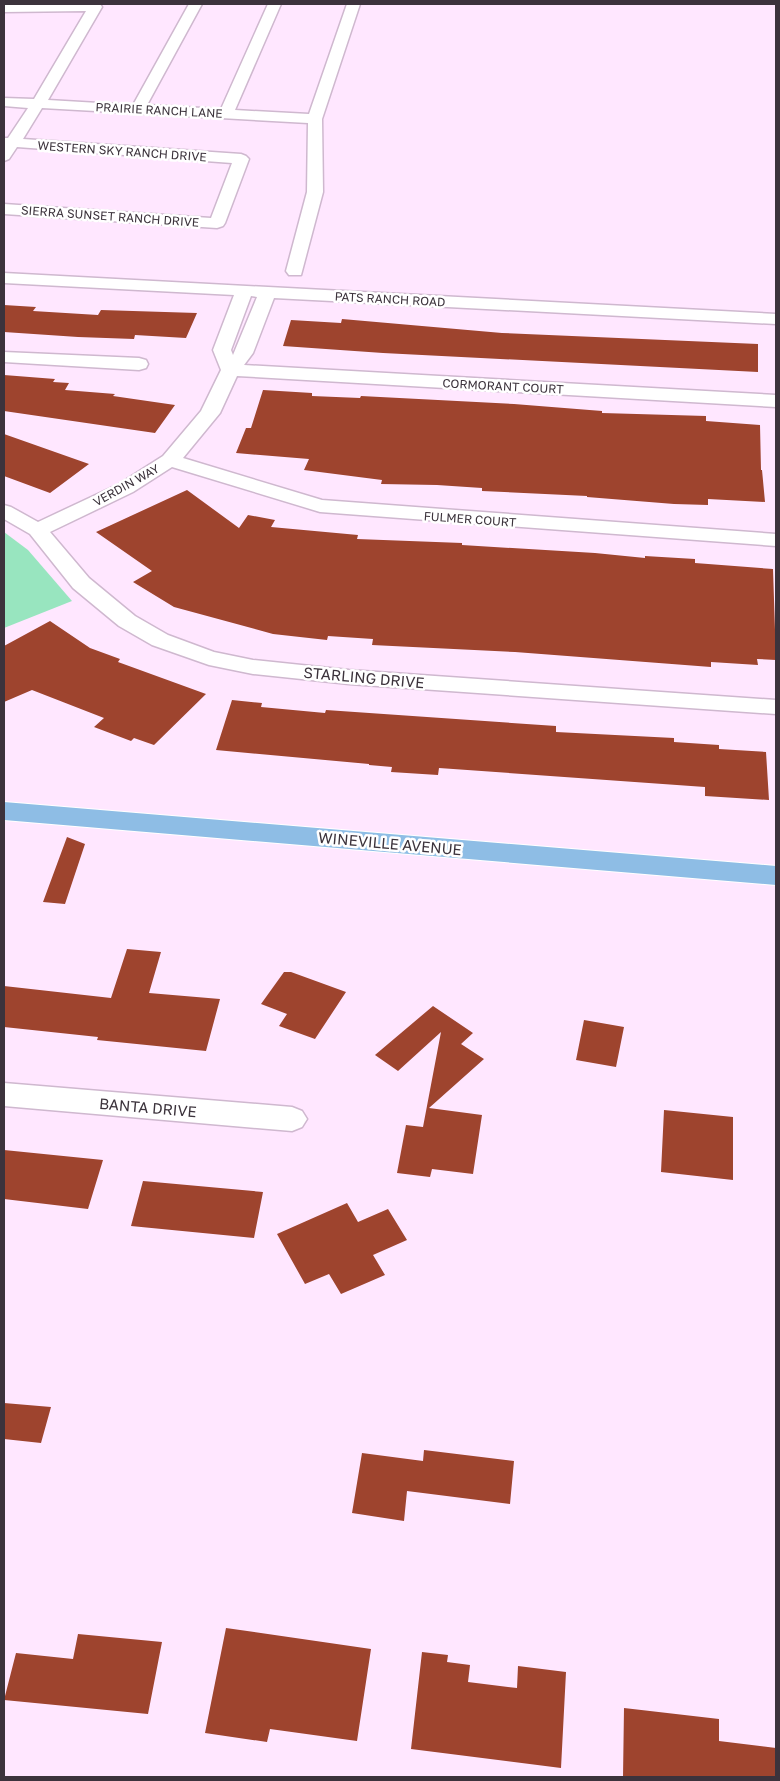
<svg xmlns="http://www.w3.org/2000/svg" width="780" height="1781" font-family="'Golos Text',sans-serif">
  <rect width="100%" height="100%" fill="#ffe7ff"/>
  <path fill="#98e5bf" d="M4,532L28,550L72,601L4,628Z"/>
  <path fill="#9e442e" d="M4,305L36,307L33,311L98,315L101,310L197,313L186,338L135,335L134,339L78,337L4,332Z
    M342,319L502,333L758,344V372L383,353L283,346L291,320L341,323Z
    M4,375L55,379L53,382L69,383L65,390L115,394L113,396L175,405L155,433L4,411Z
    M263,390L312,393V396L360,398L361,396L514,404L602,411V413L706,416V421L760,425L761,470H762L765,502L708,499V505L674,504L587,497V496L482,491V488L437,485L381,484L382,480L304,470L309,459L236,453L246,428H251Z
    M4,434L89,464L50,493L4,476Z
    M187,490L239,528L248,515L275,520L271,527L358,535L357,539L462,543V545L595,553L645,558V556L695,559V563L773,569L776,660L757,659L758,665L711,662V667L515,652L372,645L373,639L328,636L327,640L273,634L174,607L133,582L152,571L96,532Z
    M50,621L90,648L120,659L118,662L206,694L154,745L134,738L131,741L94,727L104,718L32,690L4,702V646Z
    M232,700L262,703L261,707L325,713L326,710L556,726V732L674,738V742L719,745V749L766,752L769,800L705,796V787L439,768L438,775L391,772L392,767L369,765V764L216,750Z
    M67,837L85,844L65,904L43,902Z
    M127,949L161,952L149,993L220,999L206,1051L97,1040L98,1037L4,1027V986L111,998Z
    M284,972H291L346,992L315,1039L279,1026L287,1014L261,1004Z
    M433,1006L473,1033L461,1044L484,1059L429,1108L482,1115L473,1174L432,1169L430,1177L397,1173L406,1125L423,1127L441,1032L398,1071L375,1055Z
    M584,1020L624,1027L616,1067L576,1060Z
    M664,1110L733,1117V1180L661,1172Z
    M4,1150L103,1160L88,1209L4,1199Z
    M143,1181L263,1192L254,1238L131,1226Z
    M347,1203L358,1222L388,1209L407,1240L373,1255L385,1275L341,1294L329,1274L305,1284L277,1234Z
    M4,1403L51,1407L41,1443L4,1439Z
    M424,1450L514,1461L510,1504L407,1491L404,1521L352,1513L362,1453L423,1461Z
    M226,1628L371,1649L357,1741L270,1729L267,1742L205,1733Z
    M78,1634L162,1642L148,1714L4,1700L16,1653L73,1659Z
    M422,1652L448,1655L447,1662L470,1665L468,1682L517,1688L518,1666L566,1672L561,1768L411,1749Z
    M624,1708L719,1719V1741L776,1748V1777H623Z"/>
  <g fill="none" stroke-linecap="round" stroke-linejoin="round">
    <g stroke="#cfb8cf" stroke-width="3">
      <path id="minor" d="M4,4H100L102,7L48,100L133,105L189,4H202L147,105L221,109L268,4H281L235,110L309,114L347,4H360L322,119L323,192L301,275H289L286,271L307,192L308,123L42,108L23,139L241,154L246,156L249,159L225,223L223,226L217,228L4,214V204L211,218L232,163L17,147L9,159L4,161V138H8L28,108L4,106V98L34,99L86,11L4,12Z
        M4,273L776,314V324L274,298L253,353L244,365L776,395V407L237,376L220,413L183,458L322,500L776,534V546L320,512L172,467L133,492L50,532L89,578L135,616L168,635L214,652L253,660L349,670L776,700V714L349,684L253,674L209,665L152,645L119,626L73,588L30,534L4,519V505L11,507L38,522L119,484L163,456L201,411L221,370L213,350L234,295L4,283ZM251,296L257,297L233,355L231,350Z
        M4,352L139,358L146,360L148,364L146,368L139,370L4,362Z
        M4,1083L292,1107L302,1111L307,1119L302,1127L292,1131L4,1106Z"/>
    </g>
    <g stroke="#fff" stroke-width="2">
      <path id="major" d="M4,802L776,866V885L4,820Z"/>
    </g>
    <use href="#minor" fill="#fff" fill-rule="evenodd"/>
    <use href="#major" fill="#8ebde5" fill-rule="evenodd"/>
  </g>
  <g text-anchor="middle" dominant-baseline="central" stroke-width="5" stroke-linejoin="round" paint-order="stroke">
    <g font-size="12" fill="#3c333c" stroke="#fff">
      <text transform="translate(159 110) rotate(3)">PRAIRIE RANCH LANE</text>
      <text transform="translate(122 151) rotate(4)">WESTERN SKY RANCH DRIVE</text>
      <text transform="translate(110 216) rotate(4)">SIERRA SUNSET RANCH DRIVE</text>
      <text transform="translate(390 299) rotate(3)">PATS RANCH ROAD</text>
      <text transform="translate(503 386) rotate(3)">CORMORANT COURT</text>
      <text transform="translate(126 485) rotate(-29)">VERDIN WAY</text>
      <text transform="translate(470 519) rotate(4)">FULMER COURT</text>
    </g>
    <g font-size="15" fill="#3c333c" stroke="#fff">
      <text transform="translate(364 677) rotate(5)">STARLING DRIVE</text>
      <text transform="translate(390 843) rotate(5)">WINEVILLE AVENUE</text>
      <text transform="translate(148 1107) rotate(5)">BANTA DRIVE</text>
    </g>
  </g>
  <rect width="780" height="1781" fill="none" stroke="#3c333c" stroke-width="10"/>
</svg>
